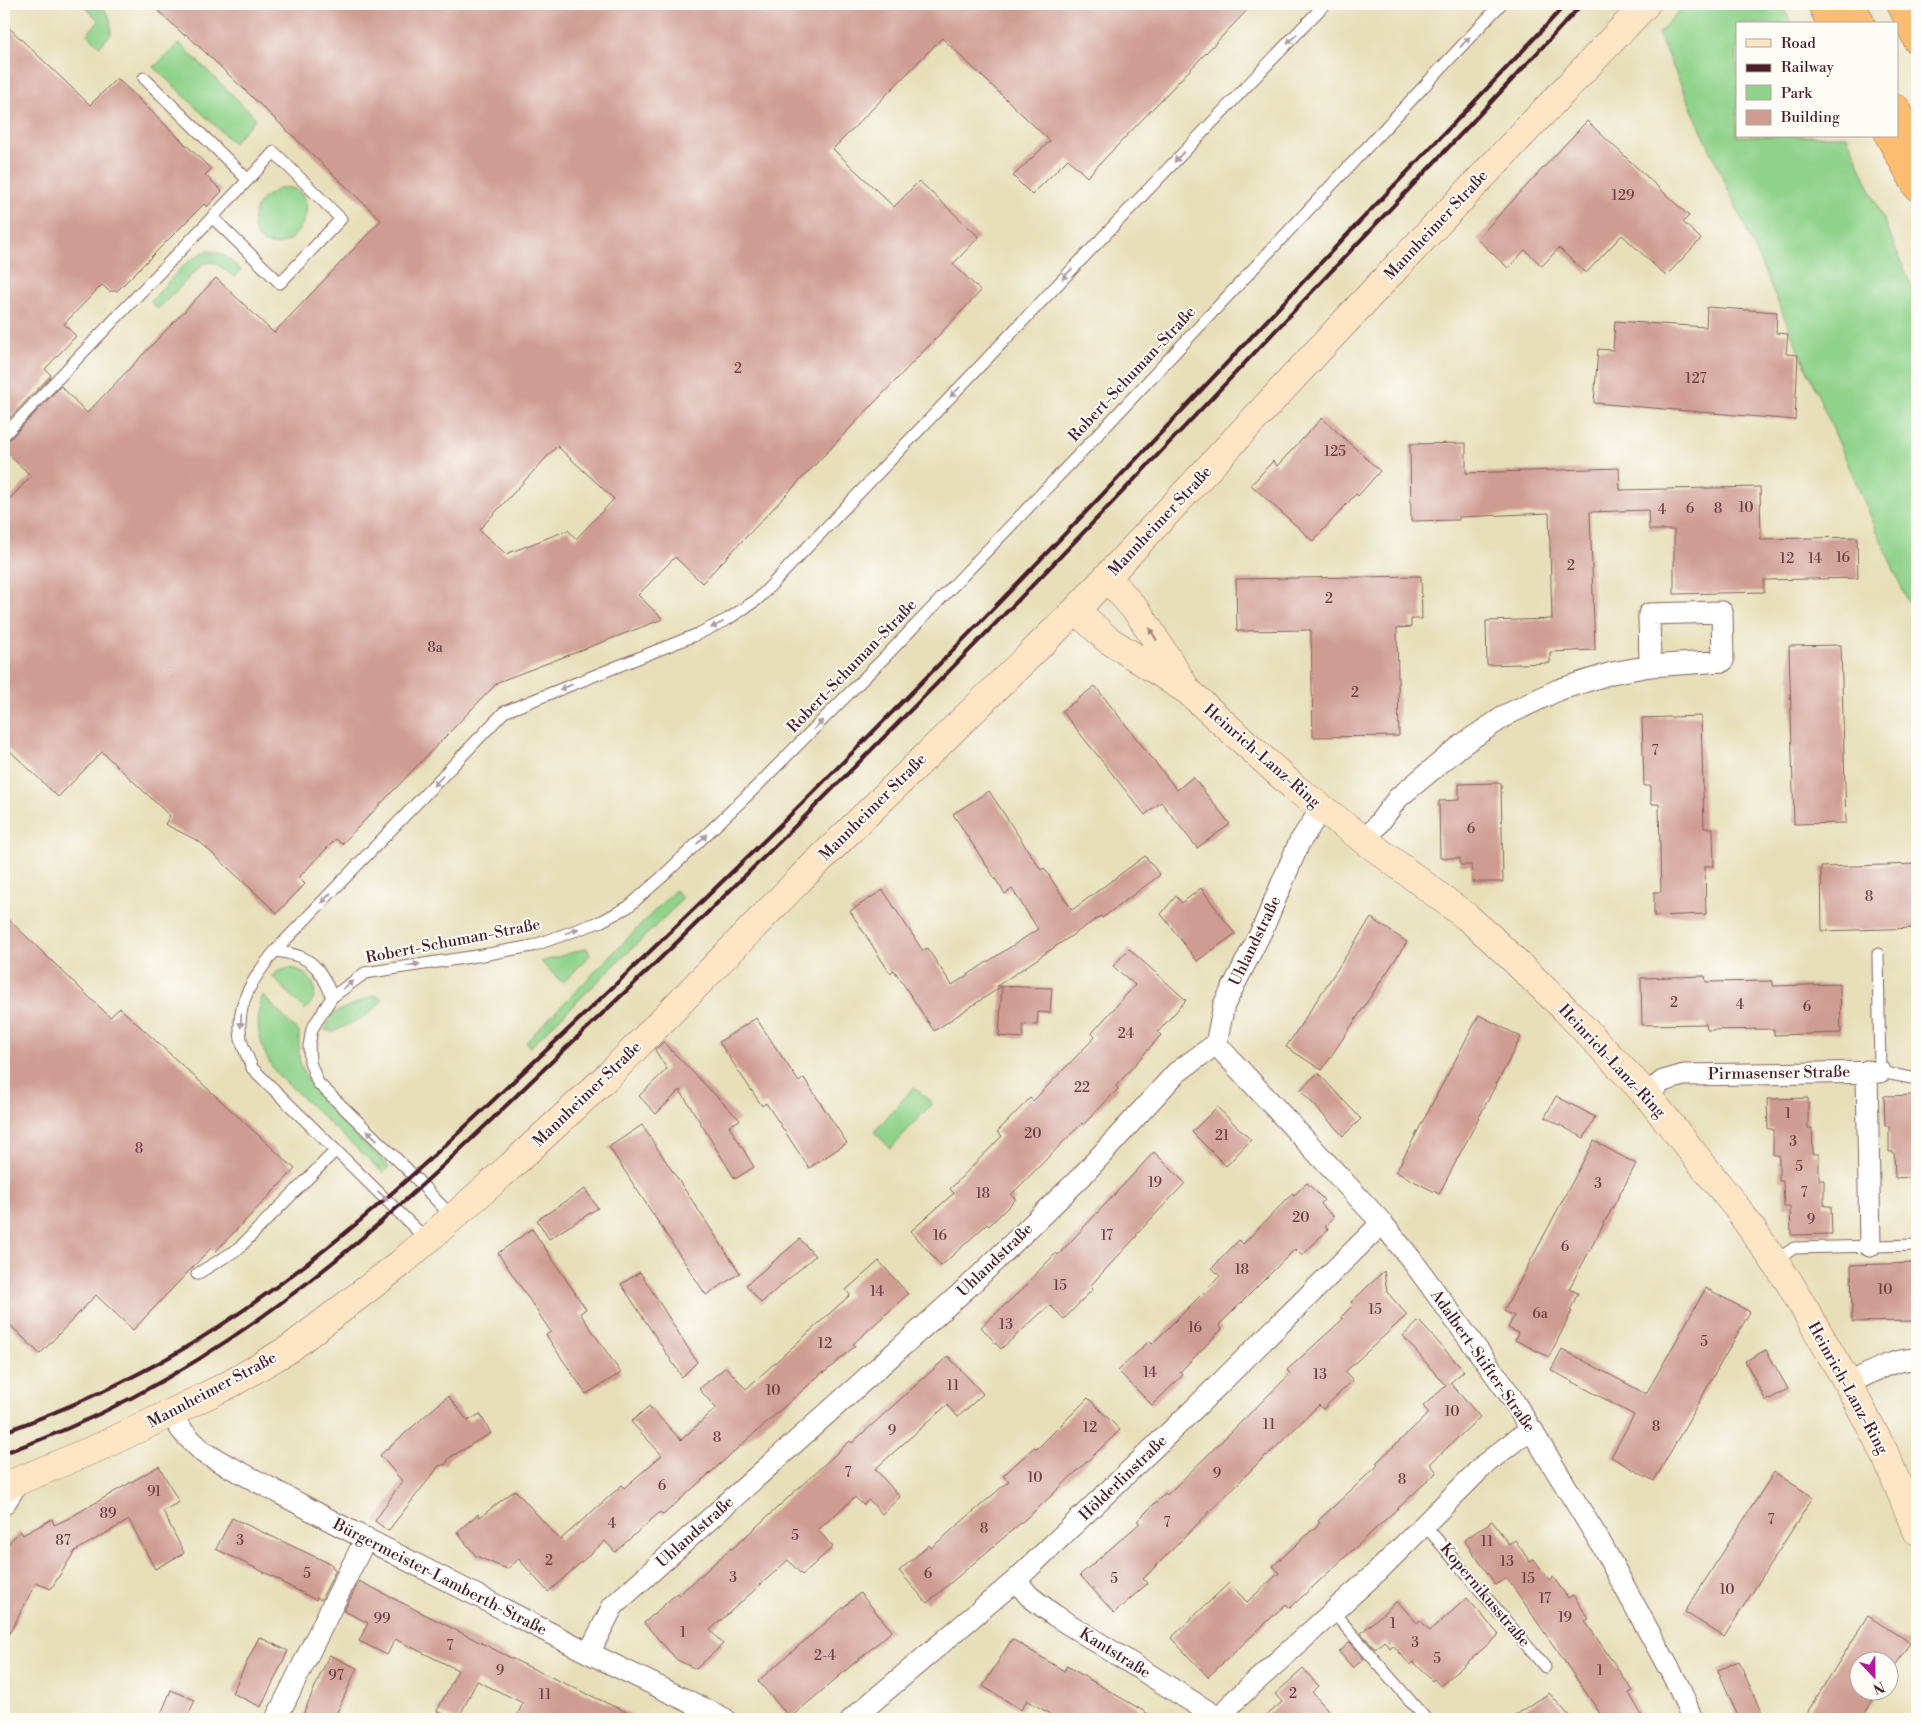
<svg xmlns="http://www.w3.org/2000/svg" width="1921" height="1723" font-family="'Libre Bodoni',serif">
  <rect width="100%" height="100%" fill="#fdfcf7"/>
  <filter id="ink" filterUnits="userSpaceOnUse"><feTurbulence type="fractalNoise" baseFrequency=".02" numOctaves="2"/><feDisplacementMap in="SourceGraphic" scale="10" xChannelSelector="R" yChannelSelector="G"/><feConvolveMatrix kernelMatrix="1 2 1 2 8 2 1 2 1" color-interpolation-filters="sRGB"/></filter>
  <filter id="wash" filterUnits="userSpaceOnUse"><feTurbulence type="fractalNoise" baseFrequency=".0096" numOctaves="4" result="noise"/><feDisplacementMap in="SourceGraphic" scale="20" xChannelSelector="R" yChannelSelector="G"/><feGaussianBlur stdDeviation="1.12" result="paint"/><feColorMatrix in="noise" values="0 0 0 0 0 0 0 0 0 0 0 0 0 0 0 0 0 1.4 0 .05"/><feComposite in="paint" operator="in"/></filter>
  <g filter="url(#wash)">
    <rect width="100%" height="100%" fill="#e7dfba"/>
    <path fill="#90d38b" stroke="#6d795b" d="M82,4H98C110,14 111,18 111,34L100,46L87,34L99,21Z
      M1685,4H1781L1792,24H1737V136H1847L1917,298V623L1747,231L1658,34Z
      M179,43L256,118L233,143L154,67Z
      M280,188C283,188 288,187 291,188C323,195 300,249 271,245C250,241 250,214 261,201C266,196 273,192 280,188Z
      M208,251C223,252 230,260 241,270L235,277L214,262L204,263L158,309L150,302C166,286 186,257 208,251Z
      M675,890L682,898L675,907L530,1047L526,1042Z
      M587,948L590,955L563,983L541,962Z
      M290,968C305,970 320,983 313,1000C311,1003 307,1007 305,1010L272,976L279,971Z
      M262,995L299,1032C299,1042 298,1054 300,1063C311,1099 362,1140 389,1167L383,1173L276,1073C259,1048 254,1024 262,995Z
      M375,995L383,1000L366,1016L333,1032L325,1030L332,1014Z
      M914,1087L932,1103L891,1148L874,1132Z"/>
    <g id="blocks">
      <path fill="#cf9c91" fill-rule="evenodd" d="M151,4H1253L1087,177L1068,159L1032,195L1013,176L1050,141L942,38L833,149L894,207L919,181L979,237L953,264L981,291L702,583L675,557L638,595L663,619L498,682L342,844L336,839L298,878L305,884L277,913L200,842L165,824L170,816L102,752L58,797L4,745V505L31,476L4,450V442L9,440L61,386L87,413L216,278L274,333L381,220L186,34L184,35ZM557,446L614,499L576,539L568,530L506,554L479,530Z
        M4,23L90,105L117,78L211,169L205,175L222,191L207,207L204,204L117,291H109L102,285L64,324L76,336L45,369L51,375L4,424Z
        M1587,121L1689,216L1683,222L1701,239L1666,276L1622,235L1586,273L1559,248L1542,266L1525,250L1508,268L1477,239Z
        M1707,307L1777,312L1776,333L1788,334L1786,354L1798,355L1795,420L1594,403L1598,349L1613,350L1615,321L1706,327Z
        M1322,418L1380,471L1358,496L1356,494L1313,541L1251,485L1273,461L1277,466Z
        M1466,443V473L1619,468L1620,490L1760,487L1761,539L1857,537L1858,578L1764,580V592L1674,594V530H1649L1648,510L1590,512L1595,650L1550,652V663L1487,665L1486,621L1552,619L1549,513L1459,517V520L1411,521L1410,444Z
        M1421,576L1422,619H1411V627L1397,628L1399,736L1313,737L1311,630L1237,631L1236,579Z
        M1841,645L1846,823L1794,824L1789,646Z
        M1095,686L1177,790L1193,777L1230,824L1197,848L1161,802L1145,815L1062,711Z
        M1701,716L1704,828H1713L1714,866H1705L1706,914L1654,916V892H1661L1659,804H1651V786H1644L1642,718Z
        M1501,783L1503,882H1472L1471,865H1460V858H1440L1439,801L1459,800V784Z
        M989,791L1041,870L1044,868L1072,910L1145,856L1160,875L1102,918L1101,916L997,986L1052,988L1050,1013L1038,1012L1037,1025L1023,1024V1038L999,1036L1002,986L934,1031L894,970L890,973L850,911L883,890L923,951L927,948L952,985L1038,929L1012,889L1005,894L953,814Z
        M1917,864V928L1822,931L1821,867Z
        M1201,888L1235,934L1197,961L1161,914L1176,896L1182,903Z
        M4,915L110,1017L120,1008L295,1169L215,1252L211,1248L133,1330L96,1295L40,1354L4,1319Z
        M1371,918L1407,942L1322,1070L1286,1047Z
        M1129,949L1186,1000L1158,1032L1161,1035L1116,1086L1118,1089L1083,1125L1082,1123L1011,1195L1016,1199L989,1226L987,1224L941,1266L911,1231L954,1193L950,1189L1002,1136L997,1132L1030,1098L1033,1101L1095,1037L1092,1033L1135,985L1113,966Z
        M1705,976L1706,982L1773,981V986L1840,984L1841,1033L1774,1035V1029L1707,1030L1706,1024L1642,1025L1641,978Z
        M1479,1015L1521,1037L1439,1194L1396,1172Z
        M756,1018L799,1082L804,1078L847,1143L809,1168L766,1103L762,1106L719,1042Z
        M663,1042L740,1120L729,1126L754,1167L735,1179L680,1090L656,1114L639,1096L667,1069L655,1050Z
        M1318,1073L1361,1119L1343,1136L1300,1090Z
        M1917,1095V1177L1895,1178L1894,1152H1889V1126H1885L1884,1096Z
        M1556,1096L1595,1117L1584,1138L1545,1117Z
        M1808,1098V1128H1812L1813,1154H1819V1180H1824V1206H1831L1832,1234L1791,1235L1790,1207H1784L1783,1181H1779V1155H1773V1129H1768L1767,1099Z
        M1217,1107L1251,1140L1226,1166L1192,1132Z
        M642,1125L740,1273L706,1295L609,1147Z
        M1594,1141L1636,1164L1569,1289L1578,1293L1570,1310L1572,1311L1549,1357L1515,1340L1518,1333L1508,1328L1514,1316L1504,1311Z
        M1154,1152L1185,1183L1136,1235L1137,1236L1090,1286L1093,1289L1064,1319L1050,1305L1001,1349L981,1327L1028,1284L1027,1283L1056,1253L1058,1255Z
        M1307,1183L1324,1200L1321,1204L1334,1217L1325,1227L1328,1229L1302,1256L1295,1249L1219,1325L1222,1329L1180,1372L1183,1375L1152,1405L1118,1371L1149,1341L1152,1344L1220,1276L1212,1268L1239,1240L1243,1244L1293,1193L1294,1195Z
        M585,1189L598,1208L549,1239L537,1220Z
        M532,1229L586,1309L580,1313L621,1373L586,1394L546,1335L551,1332L498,1253Z
        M800,1239L815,1256L761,1303L746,1285Z
        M879,1261L908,1294L853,1344L855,1346L824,1373L823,1372L691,1490L663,1515L660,1512L615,1552L605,1541L548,1592L519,1559L507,1569L476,1556L457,1532L478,1514L480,1517L515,1490L560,1540L622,1485L624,1488L662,1455L631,1422L649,1406L681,1440L716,1408L699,1389L726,1367L746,1389L850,1295L846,1290Z
        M1917,1263V1315H1915V1321L1852,1322L1851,1265Z
        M1384,1271L1387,1292L1407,1315L1345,1372L1353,1380L1323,1409L1319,1405L1267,1456L1266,1455L1143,1579L1148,1583L1114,1613L1080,1575L1140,1523L1137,1521L1165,1493L1167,1495L1290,1374L1287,1370L1343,1319L1341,1317L1353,1305L1351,1302Z
        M640,1272L697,1362L682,1377L621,1284Z
        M1706,1288L1750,1312L1654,1481L1611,1457L1634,1415L1551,1370L1562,1349L1646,1394Z
        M1419,1321L1464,1371L1450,1383L1480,1417L1430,1464L1437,1472L1290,1608L1286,1604L1208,1677L1171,1638L1229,1583L1247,1602L1279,1573L1273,1566L1320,1523L1318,1521L1378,1465L1376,1463L1429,1413L1423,1406L1446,1386L1403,1336Z
        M1766,1350L1788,1389L1766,1401L1745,1361Z
        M948,1356L983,1394L958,1417L947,1405L875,1469L900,1497L882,1514L869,1500L863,1505L855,1497L818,1530L833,1547L802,1575L788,1560L710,1630L723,1644L696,1669L677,1660L644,1623L677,1593L679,1595L731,1548L732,1549L850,1441L852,1443Z
        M448,1396L468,1421L480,1414L491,1433L449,1458L446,1464L439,1466L388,1531L375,1521L402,1481L380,1455Z
        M1088,1398L1120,1430L1036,1510L927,1603L899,1571L929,1545L931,1548L1009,1481L1003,1476L1034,1447L1037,1449Z
        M159,1466L179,1502L163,1511L184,1553L155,1569L129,1520L75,1551L51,1589L36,1583L4,1644V1548L20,1531L23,1535L52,1519L54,1525L69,1518Z
        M1774,1472L1813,1497L1724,1637L1685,1612Z
        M232,1518L333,1565L332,1567L336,1570L321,1600L317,1597L316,1600L281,1582L282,1581L216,1549Z
        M1492,1521L1509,1544L1515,1540L1530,1562L1534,1559L1549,1580L1553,1577L1568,1598L1573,1595L1589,1619L1585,1621L1633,1691L1629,1693L1644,1719H1604L1507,1578L1496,1585L1464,1540Z
        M359,1581L521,1663L641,1719H515L523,1703L477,1681L458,1719H454L437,1711L458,1670L395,1639L387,1655L359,1641L368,1623L344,1611Z
        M860,1593L892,1631L790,1718L758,1681Z
        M1467,1598L1499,1635L1440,1686L1434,1679L1432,1681L1414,1662L1410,1665L1393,1645L1390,1648L1384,1641L1375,1649L1361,1633L1397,1601L1417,1623L1420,1620L1430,1631Z
        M1868,1616L1910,1643L1888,1677V1660H1858V1690H1880L1861,1719H1803Z
        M259,1637L288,1651L261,1707L232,1693Z
        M1012,1639L1064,1671L1067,1666L1157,1719H1058L1027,1700L1021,1710L983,1686Z
        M1350,1642L1364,1659L1353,1668L1339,1652Z
        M329,1655L357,1668L334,1719H301Z
        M1739,1661L1764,1719H1739L1718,1670Z
        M1303,1669L1319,1686L1312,1692L1336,1719H1263L1282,1702L1275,1694Z
        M171,1690L195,1700L186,1719H159Z
        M1549,1693L1572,1719H1510Z"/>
    </g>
  </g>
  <g filter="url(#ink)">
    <use href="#blocks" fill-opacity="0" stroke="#81625d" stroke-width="1"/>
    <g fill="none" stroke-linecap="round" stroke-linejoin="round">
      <g stroke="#81625d" stroke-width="13">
        <path id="lane" d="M212,217L280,283L341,219L274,152L248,180
          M4,435L248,180L144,78
          M275,951C309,955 320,965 332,997
          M1878,954L1880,1072L1917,1079
          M453,1218L407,1169L318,1083L310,1062L309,1046L312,1029L332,997L365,973L483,955L532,946L602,921L628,907L662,877L757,786L887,655L1108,424L1501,4
          M427,1240L252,1068C249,1059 243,1049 241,1039C235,1003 254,977 275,951L504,712L698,634L728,619L758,599L1325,4
          M1775,1261L1794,1248L1917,1245
          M197,1274L238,1249L336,1150
          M1424,1524L1545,1667
          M1333,1612L1426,1719"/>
      </g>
      <g stroke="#81625d" stroke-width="23">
        <path id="street" d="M1366,840L1398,798L1463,744L1508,714L1558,690L1612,673L1650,666L1723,661L1722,612L1649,614L1650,666
          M1216,1044L1382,1223L1411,1259L1508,1392L1600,1542L1678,1685L1692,1719
          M1867,1071L1870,1246
          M1646,1094L1663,1081L1684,1075L1880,1072
          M1848,1384C1870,1373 1892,1359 1917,1359
          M171,1413L182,1431L204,1453L339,1525L589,1653L725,1719
          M4,1504L19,1481
          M1016,1580L1029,1596L1054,1615L1220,1719
          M589,1653L613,1606L970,1285L1081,1177L1176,1073L1216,1044L1224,1005L1263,928L1299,843L1322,808
          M276,1719L366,1538
          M852,1719L1016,1580L1195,1408L1382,1223
          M1220,1719L1233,1702L1378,1571L1485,1464L1517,1439L1533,1431"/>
      </g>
      <g stroke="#81625d" stroke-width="29">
        <path id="secondary" d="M1107,577L1140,615L1184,685
          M1076,610L1107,639L1188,691L1295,788L1467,917L1491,938L1565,1009L1646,1094L1737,1208L1789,1282L1848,1384L1884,1452L1917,1531
          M4,1487L104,1445L171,1413L232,1383L289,1349L400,1264L512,1165L608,1076L802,877L1076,610L1386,278L1646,4"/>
      </g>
      <g stroke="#81625d" stroke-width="29">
        <path id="highway" d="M1822,4L1831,24
          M1852,4L1861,24
          M1901,4L1917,40
          M1897,109L1917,158
          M1889,136L1917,187"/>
      </g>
      <use href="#lane" stroke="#fff" stroke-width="11"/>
      <use href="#street" stroke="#fff" stroke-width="21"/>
      <use href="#secondary" stroke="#fee5c5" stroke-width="28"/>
      <use href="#highway" stroke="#fcbd6f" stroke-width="28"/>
      <path stroke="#4a1f2b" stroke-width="4" d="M4,1432C64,1410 123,1384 178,1352C305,1277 413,1177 519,1076C602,998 684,919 766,839C964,643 1155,440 1345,237C1419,159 1494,83 1566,4
        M4,1453C207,1384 364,1244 515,1097C577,1037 641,978 703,917C910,715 1110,507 1308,296C1399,199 1492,103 1582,4"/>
    </g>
    <defs><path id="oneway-solid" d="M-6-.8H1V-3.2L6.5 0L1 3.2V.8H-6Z" transform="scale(1.25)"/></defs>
    <g fill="#ae9aa0">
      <use href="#oneway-solid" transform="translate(1292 39) rotate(134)"/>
      <use href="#oneway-solid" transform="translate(1465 42) rotate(-47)"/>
      <use href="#oneway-solid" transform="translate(1179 157) rotate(133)"/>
      <use href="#oneway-solid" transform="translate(1067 274) rotate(133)"/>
      <use href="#oneway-solid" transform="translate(955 392) rotate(134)"/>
      <use href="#oneway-solid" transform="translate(717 625) rotate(154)"/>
      <use href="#oneway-solid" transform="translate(566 687) rotate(158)"/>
      <use href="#oneway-solid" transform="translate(818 725) rotate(-46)"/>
      <use href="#oneway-solid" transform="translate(438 781) rotate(134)"/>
      <use href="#oneway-solid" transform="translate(702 839) rotate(-44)"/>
      <use href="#oneway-solid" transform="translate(326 898) rotate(134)"/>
      <use href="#oneway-solid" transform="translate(572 931) rotate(-20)"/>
      <use href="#oneway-solid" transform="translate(413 965) rotate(-9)"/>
      <use href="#oneway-solid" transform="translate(348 985) rotate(-36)"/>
      <use href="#oneway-solid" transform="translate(241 1021) rotate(92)"/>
      <use href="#oneway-solid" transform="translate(372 1135) rotate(-136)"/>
      <use href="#oneway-solid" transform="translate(383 1196) rotate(45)"/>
    </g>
    <use fill="#a48278" href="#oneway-solid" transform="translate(1153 634) rotate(-122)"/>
  </g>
  <g text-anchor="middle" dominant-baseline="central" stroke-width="4" stroke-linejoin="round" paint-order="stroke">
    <g font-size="14" fill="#6b3e44">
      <text x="1623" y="196">129</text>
      <text x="738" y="369">2</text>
      <text x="1696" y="379">127</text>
      <text x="1335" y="452">125</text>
      <text x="1746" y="508">10</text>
      <text x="1690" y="509">6</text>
      <text x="1718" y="509">8</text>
      <text x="1662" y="510">4</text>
      <text x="1843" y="558">16</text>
      <text x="1787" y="559">12</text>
      <text x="1815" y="559">14</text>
      <text x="1571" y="566">2</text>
      <text x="1329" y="599">2</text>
      <text x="435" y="648">8a</text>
      <text x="1355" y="693">2</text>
      <text x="1655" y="751">7</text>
      <text x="1471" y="829">6</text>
      <text x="1869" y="897">8</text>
      <text x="1674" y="1003">2</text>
      <text x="1740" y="1005">4</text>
      <text x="1807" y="1007">6</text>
      <text x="1126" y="1034">24</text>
      <text x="1082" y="1088">22</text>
      <text x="1788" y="1114">1</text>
      <text x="1033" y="1134">20</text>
      <text x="1222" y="1136">21</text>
      <text x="1793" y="1142">3</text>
      <text x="139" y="1149">8</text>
      <text x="1799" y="1167">5</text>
      <text x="1155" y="1183">19</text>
      <text x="1598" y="1184">3</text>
      <text x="1804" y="1193">7</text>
      <text x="983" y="1194">18</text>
      <text x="1301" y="1218">20</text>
      <text x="1811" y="1220">9</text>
      <text x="940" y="1236">16</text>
      <text x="1107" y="1236">17</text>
      <text x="1565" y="1247">6</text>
      <text x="1242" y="1270">18</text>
      <text x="1060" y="1286">15</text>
      <text x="1885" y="1290">10</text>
      <text x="877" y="1292">14</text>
      <text x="1375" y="1310">15</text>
      <text x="1540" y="1314">6a</text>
      <text x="1006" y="1325">13</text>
      <text x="1195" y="1328">16</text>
      <text x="1704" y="1342">5</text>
      <text x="825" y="1344">12</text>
      <text x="1150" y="1373">14</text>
      <text x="1320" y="1375">13</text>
      <text x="953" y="1386">11</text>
      <text x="773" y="1391">10</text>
      <text x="1452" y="1412">10</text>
      <text x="1269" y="1425">11</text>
      <text x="1656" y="1427">8</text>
      <text x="1090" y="1428">12</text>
      <text x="892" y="1431">9</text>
      <text x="717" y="1438">8</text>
      <text x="848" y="1473">7</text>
      <text x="1217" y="1474">9</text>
      <text x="1035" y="1478">10</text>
      <text x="1402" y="1480">8</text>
      <text x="662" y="1486">6</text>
      <text x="154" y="1492">91</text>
      <text x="108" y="1514">89</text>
      <text x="1771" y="1520">7</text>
      <text x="1167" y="1523">7</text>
      <text x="612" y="1524">4</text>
      <text x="984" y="1529">8</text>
      <text x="795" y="1536">5</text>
      <text x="63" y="1541">87</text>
      <text x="240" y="1541">3</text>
      <text x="1487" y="1542">11</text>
      <text x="549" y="1561">2</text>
      <text x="1507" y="1562">13</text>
      <text x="307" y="1574">5</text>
      <text x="928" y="1574">6</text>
      <text x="733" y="1578">3</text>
      <text x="1114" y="1579">5</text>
      <text x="1528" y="1579">15</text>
      <text x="1727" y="1590">10</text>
      <text x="1545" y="1599">17</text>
      <text x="1565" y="1618">19</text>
      <text x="382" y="1619">99</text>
      <text x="1393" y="1624">1</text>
      <text x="683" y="1633">1</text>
      <text x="1415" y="1643">3</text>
      <text x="450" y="1646">7</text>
      <text x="825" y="1656">2-4</text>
      <text x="1437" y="1659">5</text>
      <text x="500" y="1671">9</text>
      <text x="1600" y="1671">1</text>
      <text x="336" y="1676">97</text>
      <text x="1293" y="1694">2</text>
      <text x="545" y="1695">11</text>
    </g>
    <g font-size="16" fill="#4a1f2b" stroke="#fdfcf7">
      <text transform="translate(1436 225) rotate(-47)">Mannheimer Straße</text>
      <text transform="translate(1132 374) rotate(-47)">Robert-Schuman-Straße</text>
      <text transform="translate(1160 521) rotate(-47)">Mannheimer Straße</text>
      <text transform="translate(852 666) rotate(-46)">Robert-Schuman-Straße</text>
      <text transform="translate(1262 756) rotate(41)">Heinrich-Lanz-Ring</text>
      <text transform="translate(873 807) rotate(-45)">Mannheimer Straße</text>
      <text transform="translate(453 941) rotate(-11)">Robert-Schuman-Straße</text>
      <text transform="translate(1255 941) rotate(-64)">Uhlandstraße</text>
      <text transform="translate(1612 1061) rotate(47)">Heinrich-Lanz-Ring</text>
      <text transform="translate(1779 1073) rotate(-1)">Pirmasenser Straße</text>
      <text transform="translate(587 1094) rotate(-44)">Mannheimer Straße</text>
      <text transform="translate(995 1260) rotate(-44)">Uhlandstraße</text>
      <text transform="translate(1483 1361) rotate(55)">Adalbert-Stifter-Straße</text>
      <text transform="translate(1848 1388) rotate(61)">Heinrich-Lanz-Ring</text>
      <text transform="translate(212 1390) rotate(-28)">Mannheimer Straße</text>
      <text transform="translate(1123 1478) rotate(-44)">Hölderlinstraße</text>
      <text transform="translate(695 1532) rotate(-42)">Uhlandstraße</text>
      <text transform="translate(440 1577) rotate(27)">Bürgermeister-Lamberth-Straße</text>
      <text transform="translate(1485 1595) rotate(50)">Kopernikusstraße</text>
      <text transform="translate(1115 1653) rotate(32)">Kantstraße</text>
    </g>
  </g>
  <rect width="1921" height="1723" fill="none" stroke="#fdfcf7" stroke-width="20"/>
  <rect x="1736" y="22" width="162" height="115" fill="#fdfcf7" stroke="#b5a4a5"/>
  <rect x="1746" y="39" width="25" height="8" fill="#fee5c5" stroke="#b5a4a5"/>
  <text x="1781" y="48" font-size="15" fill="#4a1f2b">Road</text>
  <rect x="1746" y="64" width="25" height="8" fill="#4a1f2b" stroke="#b5a4a5"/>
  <text x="1781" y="72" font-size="15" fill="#4a1f2b">Railway</text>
  <rect x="1746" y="85" width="25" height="15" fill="#90d38b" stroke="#b5a4a5"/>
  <text x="1781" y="98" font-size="15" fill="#4a1f2b">Park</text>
  <rect x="1746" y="110" width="25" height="15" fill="#cf9c91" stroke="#b5a4a5"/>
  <text x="1781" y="122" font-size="15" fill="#4a1f2b">Building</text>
  <g transform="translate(1874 1676) rotate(158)"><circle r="24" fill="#fdfcf7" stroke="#b5a4a5"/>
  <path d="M0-4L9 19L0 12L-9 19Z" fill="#b5179e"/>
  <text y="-8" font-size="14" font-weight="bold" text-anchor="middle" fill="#4a1f2b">N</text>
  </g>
</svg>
